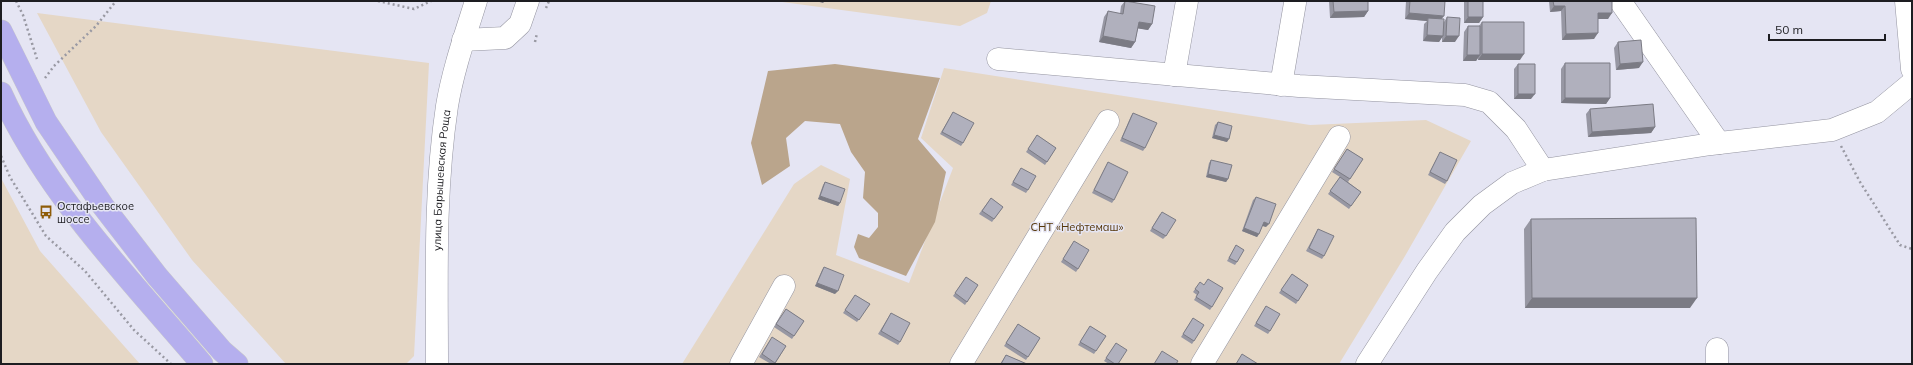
<svg xmlns="http://www.w3.org/2000/svg" width="1913" height="365" font-family="Mulish,sans-serif">
  <rect width="100%" height="100%" fill="#e5e5f3"/>
  <path fill="#e5d7c6" d="M775,1H991L987,13L960,26Z
    M37,13L429,63L414,356L406,364H286L192,260L101,132Z
    M944,68L1310,125L1426,120L1471,141L1405,256L1339,364H682L794,184L821,165L850,179L836,255L909,283L953,168L921,138Z
    M1,178L40,251L140,364H1Z"/>
  <path fill="#baa58c" d="M835,64L940,78L918,139L946,172L935,222L906,276L859,258L854,247L858,234L869,238L878,227V213L863,198L865,172L851,152L840,124L805,121L786,138L790,166L762,185L751,143L768,71Z"/>
  <g fill="none" stroke-linecap="round" stroke-linejoin="round">
    <g stroke="#9494a0" stroke-width="23">
      <g id="minor">
        <path d="M1620,1L1719,143"/>
        <path d="M1906,1L1912,69"/>
        <path d="M463,40L505,38L520,24L528,1"/>
        <path d="M998,59L1299,86L1465,95L1489,102L1516,129L1543,170"/>
        <path d="M1174,75L1187,1"/>
        <path d="M1281,85L1295,3"/>
        <path id="s1" d="M437,364C437,278 434,192 447,106C453,70 465,36 476,1"/>
        <path d="M741,364L784,286"/>
        <path d="M961,364L1108,121"/>
        <path d="M1202,364L1339,137"/>
        <path d="M1367,364L1427,271L1455,232L1482,205L1512,183L1543,170L1711,144L1832,130L1877,112L1912,83"/>
        <path d="M1717,364V349"/>
      </g>
    </g>
    <g stroke="#c9c9ca" stroke-width="23">
      <path id="major" d="M1,31L46,122L103,206L157,276L222,351L237,364
        M1,93C48,196 130,279 202,364"/>
    </g>
    <path stroke="#9999a3" stroke-width="2.5" stroke-dasharray="2 3" stroke-linecap="butt" d="M16,1L23,15L37,59
      M378,1L414,9L431,1
      M546,8L549,1
      M535,42L537,33
      M45,78L54,66L96,26L116,1
      M1841,146L1860,182L1900,245L1912,249
      M1,156L10,177L46,236L85,271L134,330L171,364"/>
    <use href="#minor" stroke="#fff" stroke-width="22"/>
    <use href="#major" stroke="#b5afee" stroke-width="22"/>
  </g>
  <path fill="#9797a3" d="M1125,1L1152,24L1148,30L1138,28L1135,42L1131,48L1099,42L1104,17L1108,11L1120,14L1121,6Z
    M1329,1H1368V11L1364,17L1330,18Z
    M1406,1H1445L1441,19L1444,22L1447,17L1455,42H1442V37L1439,42L1423,41L1424,24L1427,21L1405,19Z
    M1464,1H1483V17L1479,23H1464Z
    M1549,1H1612L1608,19H1598L1594,39L1562,40L1561,11L1550,12Z
    M1482,22L1520,60H1478V58L1476,61H1463L1464,32L1468,26H1479Z
    M1618,42L1639,68L1616,70L1614,48Z
    M1565,63L1610,98L1606,104L1561,103V69Z
    M1518,64L1531,99H1514V69Z
    M1590,109L1655,127L1651,133L1588,137L1586,114Z
    M953,112L963,143L961,146L940,134Z
    M1133,113L1145,148L1143,151L1120,141L1131,116Z
    M1218,122L1227,142L1212,138L1215,125Z
    M1037,135L1056,148L1045,165L1026,152Z
    M1347,149L1363,159L1348,182L1361,192L1349,209L1328,194L1340,177L1332,172Z
    M1440,152L1447,181L1445,184L1428,175Z
    M1211,160L1228,179L1226,182L1206,177L1209,163Z
    M1108,162L1114,200L1112,203L1092,193Z
    M1021,168L1028,190L1026,193L1011,185Z
    M825,182L840,203L838,206L818,199L823,185Z
    M1256,197L1266,227L1262,226L1259,234L1257,237L1242,231L1253,200Z
    M991,198L1003,207L992,222L979,214Z
    M1160,214L1166,236L1163,239L1150,231Z
    M1531,219L1690,308H1525L1524,229Z
    M1318,229L1324,256L1322,259L1306,251Z
    M1072,244L1078,269L1076,272L1061,262Z
    M1236,245L1237,262L1235,265L1227,261Z
    M824,267L835,294L815,286L822,270Z
    M1292,274L1308,285L1296,304L1279,293Z
    M966,277L978,285L965,305L953,296Z
    M1198,285L1212,307L1210,310L1194,300L1197,295L1193,292Z
    M855,295L870,304L857,322L843,313Z
    M1266,306L1270,331L1268,334L1254,326Z
    M786,309L804,321L792,339L774,327Z
    M891,313L900,342L898,345L878,334Z
    M1193,318L1194,341L1192,344L1181,337Z
    M1018,324L1040,338L1026,360L1004,346Z
    M1090,326L1106,336L1094,354L1078,345Z
    M770,340L786,346L775,364H771L759,357Z
    M1116,343L1118,364H1109L1104,361Z
    M1006,355L1027,364H1000Z"/>
  <path fill="#7b7b84" d="M816,1H825L823,3Z
    M1554,6H1565L1561,11L1550,12Z
    M1368,11L1364,17L1330,18L1334,12Z
    M1409,13L1444,16L1440,21L1428,18L1427,21L1405,19Z
    M1598,13H1612L1608,19H1594Z
    M1468,17H1483L1479,23H1464Z
    M1139,22L1152,24L1148,30L1135,28Z
    M1598,33L1594,39L1562,40L1566,34Z
    M1427,35L1443,36L1439,42L1423,41Z
    M1103,36L1135,42L1131,48L1099,42Z
    M1446,36H1459L1455,42H1442Z
    M1482,54H1524L1520,60H1478Z
    M1467,55H1480L1476,61H1463Z
    M1643,62L1639,68L1616,70L1620,64Z
    M1518,94H1535L1531,99H1514Z
    M1565,98H1610L1606,104L1561,103Z
    M1655,127L1651,133L1588,137L1592,132Z
    M1214,135L1229,139L1227,142L1212,138Z
    M1208,174L1228,179L1226,182L1206,177Z
    M820,196L840,203L838,206L818,199Z
    M1264,222L1269,224L1266,227L1261,225Z
    M1244,228L1259,234L1257,237L1242,231Z
    M817,283L838,291L835,294L815,286Z
    M1532,298H1697L1690,308H1525Z"/>
  <path fill="#b0b0bd" stroke="#7b7b84" d="M1125,1L1155,6L1152,24L1139,22L1135,42L1103,36L1108,11L1123,14Z
    M1333,1H1368V11L1334,12Z
    M1410,1H1445L1444,16L1409,13Z
    M1468,1H1483V17H1468Z
    M1553,1H1612V13H1598V33L1566,34L1565,6H1554Z
    M1447,17L1460,18L1459,36H1446Z
    M1428,18L1444,19L1443,36L1427,35Z
    M1482,22H1524V54H1482Z
    M1468,26H1480V55H1467Z
    M1641,40L1643,62L1620,64L1618,42Z
    M1565,63H1610V98H1565Z
    M1518,64H1535V94H1518Z
    M1653,104L1655,127L1592,132L1590,109Z
    M953,112L974,123L963,143L942,132Z
    M1133,113L1157,123L1145,148L1122,138Z
    M1218,122L1232,126L1229,139L1214,135Z
    M1037,135L1056,148L1047,162L1028,149Z
    M1347,149L1363,159L1350,179L1334,169Z
    M1440,152L1457,160L1447,181L1430,172Z
    M1211,160L1232,165L1228,179L1208,174Z
    M1108,162L1128,172L1114,200L1094,190Z
    M1021,168L1036,176L1028,190L1013,182Z
    M1340,177L1361,192L1351,206L1330,191Z
    M825,182L845,189L840,203L820,196Z
    M1256,197L1276,204L1269,224L1264,222L1259,234L1244,228Z
    M991,198L1003,207L994,219L982,211Z
    M1162,212L1176,220L1166,236L1152,228Z
    M1696,218L1697,298H1532L1531,219Z
    M1318,229L1334,236L1324,256L1309,248Z
    M1074,241L1089,250L1078,269L1063,259Z
    M1236,245L1244,250L1237,262L1229,258Z
    M824,267L844,275L838,291L817,283Z
    M1292,274L1308,285L1298,301L1281,290Z
    M966,277L978,285L967,302L955,293Z
    M1208,279L1223,288L1212,307L1196,297L1199,292L1195,289L1200,282L1204,285Z
    M855,295L870,304L859,320L845,310Z
    M1266,306L1280,314L1270,331L1256,323Z
    M786,309L804,321L794,336L776,324Z
    M891,313L910,323L900,342L881,331Z
    M1193,318L1204,325L1194,341L1183,334Z
    M1018,324L1040,338L1028,357L1006,343Z
    M1090,326L1106,336L1096,351L1080,342Z
    M772,337L786,346L775,363L762,354Z
    M1116,343L1127,350L1118,364H1115L1106,358Z
    M1162,351L1178,361L1176,364H1154Z
    M1242,354L1258,364H1236Z
    M1006,355L1027,364H1001Z"/>
  <defs>
    <g id="bus-bare" transform="scale(1.08)"><path d="M-5-6H5V4H4V6H2V4H-2V6H-4V4H-5ZM-3.5-4V0h7V-4ZM-3.5 1.2v1.5H-2V1.2ZM2 1.2v1.5H3.5V1.2Z" fill="#8e5c08" stroke="#e5e5f3" stroke-width="2.5" paint-order="stroke"/></g>
  </defs>
  <g fill-rule="evenodd">
    <use href="#bus-bare" x="46" y="212"/>
  </g>
  <g text-anchor="middle" dominant-baseline="central" stroke-width="3" stroke-linejoin="round" paint-order="stroke">
    <g font-size="11" fill="#1d1d21" stroke="#e5e5f3">
      <text stroke="none"><textPath href="#s1" startOffset="184">улица Барышевская Роща</textPath></text>
    </g>
    <g font-size="11" fill="#1d1d21" stroke="#e5e5f3" text-anchor="start">
      <text x="57" y="206">Остафьевское<tspan x="57" dy="13">шоссе</tspan></text>
    </g>
    <g font-size="11" fill="#563709" stroke="#e5e5f3">
      <text x="1077" y="227">СНТ «Нефтемаш»</text>
    </g>
  </g>
  <rect width="1913" height="365" fill="none" stroke="#1d1d21" stroke-width="4"/>
  <path d="M1769 34v6h116v-6" fill="none" stroke="#1d1d21" stroke-width="2"/>
  <text x="1775" y="34" font-size="12" fill="#1d1d21" stroke="#e5e5f3" stroke-width="3" paint-order="stroke">50 m</text>
</svg>
